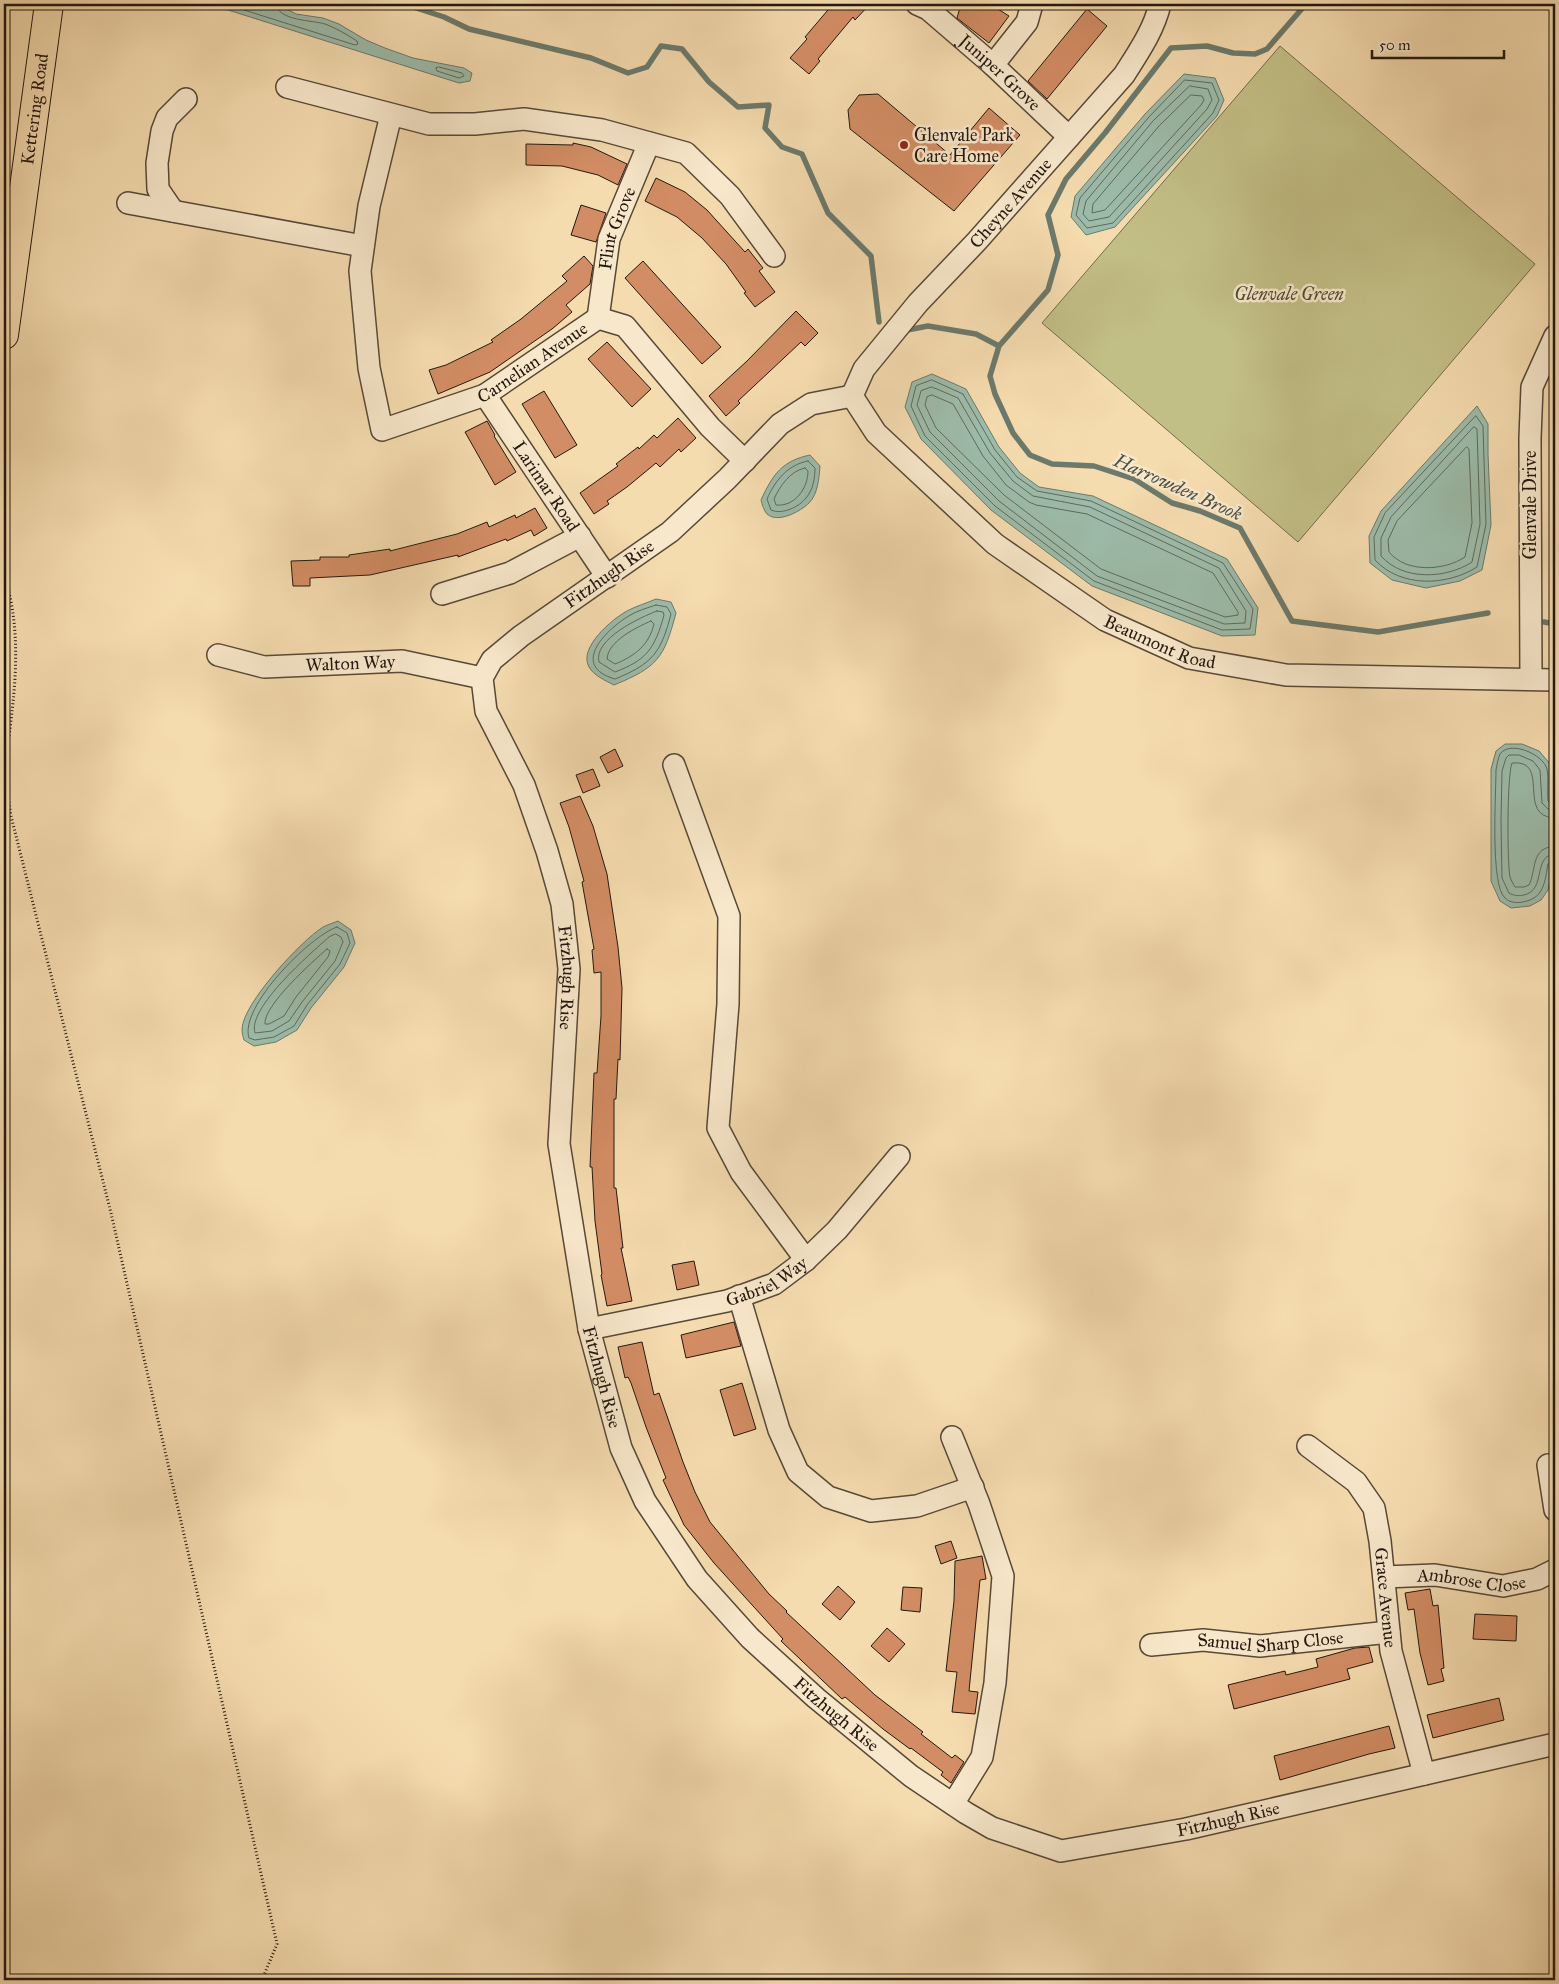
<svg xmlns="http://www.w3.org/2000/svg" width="1559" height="1984" font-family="'IM FELL Great Primer',serif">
  <rect width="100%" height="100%" fill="#f5dcaf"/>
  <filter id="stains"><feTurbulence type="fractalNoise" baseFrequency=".004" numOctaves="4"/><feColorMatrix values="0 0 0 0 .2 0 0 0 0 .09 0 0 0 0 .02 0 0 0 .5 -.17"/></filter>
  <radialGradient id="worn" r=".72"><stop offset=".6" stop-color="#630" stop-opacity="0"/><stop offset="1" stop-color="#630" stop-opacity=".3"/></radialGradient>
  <path fill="#c2bf86" stroke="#726c4a" d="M1280,46L1535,264L1298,542L1042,323Z"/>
  <path fill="#9cbcaa" stroke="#6b7a6c" d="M209,4H277L296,14L323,18L339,24L366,40L385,48L413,58L464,68L472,73L470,81L459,83Z
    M1184,74L1215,78L1224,100L1217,116L1115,227L1086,235L1071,217L1075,196L1145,114Z
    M932,374L966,389L999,447L1020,473L1039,487L1093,496L1227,559L1258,608L1255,635L1222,636L1092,586L991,510L921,439L905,407L912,382Z
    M1477,406L1488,424V454L1491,525L1482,570L1460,581L1426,588L1392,580L1370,563L1369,536L1381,511Z
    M810,455L820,466C819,478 818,494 809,503C801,511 778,524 767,514C764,511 762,504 761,500C773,474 782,461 810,455Z
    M656,599L671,602L676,613C664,658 658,667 614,685C606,681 593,675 589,667C578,648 612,619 627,611C636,606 647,603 656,599Z
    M1505,744H1522L1539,751L1551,765L1555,854L1548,890L1541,900L1530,906L1511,908L1500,901L1491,881V769L1496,751Z
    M338,921L351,930L355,943L344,967L311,1008L297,1030L276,1042L254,1046L244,1040C243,1037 242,1033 242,1029C243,1003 301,941 323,927C327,925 333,923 338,921Z"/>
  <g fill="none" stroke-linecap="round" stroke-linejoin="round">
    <path stroke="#5f6a5c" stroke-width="1" d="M225,4L355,45L358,44L357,41C346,34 336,28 325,24C312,20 278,21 276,4
      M439,67L462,73L464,76L459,78L437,71L436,68Z
      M1185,80L1212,83L1219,100L1213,113L1113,223L1087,228L1076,215L1080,198L1149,117Z
      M1190,86L1208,89L1212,100L1207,109L1109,217L1089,221L1083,214L1086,201L1153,121Z
      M1191,95L1202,96L1204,100L1201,105L1105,210L1092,213L1093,204L1159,126Z
      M932,380L963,394L995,450L1017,477L1037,491L1091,501L1223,563L1253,609L1250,629L1222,630L1094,581L995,506L925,436L911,406L916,386Z
      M932,387L958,398L990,453L1013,481L1033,496L1090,507L1219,568L1246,611L1245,623L1224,624L1097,576L999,501L930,432L917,405L921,391Z
      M932,395L953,404L983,456L1006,485L1029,502L1036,505L1087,514L1213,573L1238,612V615L1225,617L1101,569L1004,495L936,428L925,405L927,397Z
      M1476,416L1483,426L1486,524L1477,567C1447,586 1401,588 1375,560L1374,537L1385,513Z
      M1474,427L1477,429L1480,524L1472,562C1446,579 1403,581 1381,556V538L1391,517Z
      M1467,447L1469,449L1472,523L1465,557C1444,571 1406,573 1389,552L1388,540L1397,521Z
      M808,461L815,468C815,478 813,490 806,498C799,507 782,515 771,510L767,499C775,481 787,465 808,461Z
      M805,468L808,471C808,488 795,507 776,505L774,499C780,486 790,471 805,468Z
      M656,605L667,607L671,614C661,653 652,664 615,679C570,666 605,631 627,617C636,611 647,608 656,605Z
      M657,611L663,612L664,615C655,648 647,660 615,672L599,662C593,639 641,617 657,611Z
      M651,621L654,624C649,645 635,656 615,664L607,659C608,641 637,627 651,621Z
      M1555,805L1551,804L1548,801C1547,791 1549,779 1547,769C1543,754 1510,740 1500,754C1498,758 1497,765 1496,770C1496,793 1490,885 1505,898C1511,904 1520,903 1527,901C1545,896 1545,879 1548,864L1555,860
      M1555,811L1548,809L1542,803L1540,770L1533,761L1519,755H1509L1506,758L1502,771L1501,821L1502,878L1509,893C1514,896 1519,896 1524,895C1547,890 1532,855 1555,854
      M1555,818C1515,817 1552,759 1512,763C1507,776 1507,861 1510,877C1511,880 1513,884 1515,887H1524L1529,885C1537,869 1530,848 1555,846
      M337,927L347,933L350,943L340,964L307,1005L294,1026L274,1037L255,1040L249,1038C239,1007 310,936 337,927Z
      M336,934L341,937L343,942L335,961L302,1002L289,1021L272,1031L255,1033C247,1008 311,953 329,937Z
      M327,949L330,951L328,957L296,997L284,1016L269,1024H265C263,1006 313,961 327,949Z"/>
    <path stroke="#6b7a6c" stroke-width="5.5" d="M404,4L444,17L469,29L591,58L628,73L647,67L661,46L682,49L709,82L738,107L769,105L765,128L782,147L802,154L828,213L871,256L879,322
      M1306,4L1267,49L1255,54L1233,53L1207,46L1171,48L1105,133L1066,179L1048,215L1058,255L1048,290L999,346L990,376L995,394L1013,433L1030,455L1052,464L1094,466L1134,479L1172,503L1200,511L1240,528L1292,621L1378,632L1488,613
      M902,331L928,326L976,334L999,346
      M1544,622L1555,624"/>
  </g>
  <path fill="#d38d64" stroke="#22180f" d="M833,4H870L855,20L853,17L818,59L820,61L809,74L790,58L807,39L805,37Z
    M961,4H990L1009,16L989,43L957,18Z
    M1087,9L1107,26L1047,99L1028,81Z
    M878,94L950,155L989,108L1020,135L954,211L850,129L848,110L859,95Z
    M573,143L591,147L627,164L618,185L598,175L562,166L526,165V144L573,145Z
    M656,178L685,192L707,210L745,252L748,249L763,268L759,271L775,292L755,307L744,293L746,292L726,264L702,238L677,217L645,201Z
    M581,205L606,213L596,242L571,235Z
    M584,256L593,266L590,284L566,305L572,312L552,329L490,372L438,394L429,370L446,365L493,342L491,340L521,319L567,281L562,276Z
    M643,261L721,347L702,364L625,278Z
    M796,311L818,333L805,346L801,342L738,401L740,403L726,416L709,396L747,361Z
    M607,342L651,389L632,407L588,359Z
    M544,391L577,445L555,458L522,404Z
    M678,418L696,438L681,452L679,449L660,467L656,463L627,487L607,501L609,504L594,514L580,493L618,466L616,464L638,447L639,449L654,435L657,438Z
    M487,421L495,435L494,436L516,472L495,485L465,432Z
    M535,508L547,528L534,536L531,530L507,541L506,539L458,557V555L370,575L310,578V586H293L291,561L320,560V557H349V555L390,549V551L457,534L487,522L489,527L515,515L516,518Z
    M615,749L623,766L608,773L600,757Z
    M593,769L600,786L583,793L576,775Z
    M580,796L593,826L607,874L618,947L622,988L620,1060L618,1059L616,1099H614V1188H616L623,1248H621L632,1301L607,1306L601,1275L602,1274L595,1221L592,1167H590L594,1073H597L601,1016V972L594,973L592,950L594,949L582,882L584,881L569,827L560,803Z
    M694,1261L699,1285L677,1290L672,1265Z
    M734,1322L741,1346L686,1358L681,1335Z
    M642,1342L654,1395L659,1393L683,1462L695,1492L710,1522L769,1594L787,1611L786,1612L875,1695L923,1732L921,1734L952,1758L955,1755L964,1762L951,1783L941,1775L943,1772L911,1748L910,1749L883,1729L845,1697L842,1699L781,1641L783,1639L714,1563L684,1525L663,1480L666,1478L646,1427L631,1383L628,1377L625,1378L618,1347Z
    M742,1383L756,1429L734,1436L720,1390Z
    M951,1541L957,1558L941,1564L935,1546Z
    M982,1556L986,1579L980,1580L969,1691L978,1692L975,1714L952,1712L957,1672L946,1671L954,1601L955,1561Z
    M838,1586L855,1602L840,1620L822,1604Z
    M903,1587L922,1588L920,1612L901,1610Z
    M1430,1589L1433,1606L1438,1605L1444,1668L1441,1669L1444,1681L1428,1685L1420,1653L1414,1609L1408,1610L1405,1593Z
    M1475,1614L1517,1616L1516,1641L1473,1639Z
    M887,1628L905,1644L889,1662L871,1646Z
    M1369,1647L1373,1662L1347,1669L1350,1679L1234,1709L1228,1685L1285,1671L1286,1675L1318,1667L1316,1659L1355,1648Z
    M1499,1698L1504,1720L1433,1738L1427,1715Z
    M1389,1726L1395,1748L1369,1754L1280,1780L1274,1756Z"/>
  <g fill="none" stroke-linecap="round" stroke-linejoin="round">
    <g stroke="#574937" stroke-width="24">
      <g id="minor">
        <path id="s1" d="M917,4L928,9L993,65L1069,137"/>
        <path d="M993,65L1027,22L1032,4"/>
        <path d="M287,87L429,124H475L524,119L602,130L686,153L730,196L774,256"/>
        <path id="s2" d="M391,115L369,206L360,271L369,368L382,430L485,395L598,318L625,326L710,427L745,461"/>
        <path d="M128,203L363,246"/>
        <path d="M173,211L158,189L157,163L162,131L167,118L186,99"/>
        <path id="s3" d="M598,318L609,239L649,143"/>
        <path id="s4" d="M485,395L607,577"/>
        <path id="s5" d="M852,396L811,404L780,424L727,479L670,532L521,636L492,660L482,678L486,711L524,785L547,851L562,904L569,969L559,1144L589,1329L621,1448L645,1501L697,1579L750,1638L816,1698L911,1776L966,1813L992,1828L1061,1851L1186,1829L1555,1744"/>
        <path id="s6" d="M852,396L876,433L995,544L1105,620L1189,658L1286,675L1555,680"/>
        <path id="s7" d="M852,396L864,369L918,303L977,241L1124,75C1138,53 1154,30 1160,4"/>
        <path d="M442,594L510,573L580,536"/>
        <path id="s8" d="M218,655L264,667L402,661L482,678"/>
        <path d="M1531,679L1530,438L1532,387L1555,336"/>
        <path d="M674,765L729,916L728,1004L718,1128L741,1172L806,1260"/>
        <path d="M739,1296L779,1430L798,1472L828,1497L871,1511L917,1506L973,1487"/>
        <path id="s9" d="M589,1329L727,1301L774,1284L806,1260L837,1230L899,1156"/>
        <path d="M952,1437L979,1504L1003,1576L995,1683L982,1757L953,1804"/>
        <path id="s10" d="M1308,1446L1356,1482L1374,1508L1380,1541L1391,1651L1424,1774"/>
        <path d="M1548,1465L1555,1510"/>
        <path id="s11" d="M1384,1577L1435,1575L1503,1586L1537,1579L1555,1570"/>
        <path id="s12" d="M1151,1645L1203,1640L1260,1646L1389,1632"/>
      </g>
    </g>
    <g stroke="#22180f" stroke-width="30">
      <g id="highway">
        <path id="s13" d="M4,335L49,4"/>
      </g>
    </g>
    <path stroke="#22180f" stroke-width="3" stroke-dasharray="1 2.5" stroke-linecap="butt" d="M4,575C25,637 13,708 4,771
      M4,771L11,816L111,1213L277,1944L262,1980"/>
    <use href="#minor" stroke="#f8e8cb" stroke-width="21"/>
    <use href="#highway" stroke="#f5dcaf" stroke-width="28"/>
  </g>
  <circle fill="#8f2418" stroke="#f8e8cb" stroke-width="2" cx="904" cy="145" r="5"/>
  <g text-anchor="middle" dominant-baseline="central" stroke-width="5" stroke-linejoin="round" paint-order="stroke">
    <g font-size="18" fill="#22180f" stroke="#f8e8cb">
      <text stroke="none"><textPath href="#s1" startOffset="108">Juniper Grove</textPath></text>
      <text stroke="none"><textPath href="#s13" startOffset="228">Kettering Road</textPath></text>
      <text stroke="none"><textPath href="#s7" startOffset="251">Cheyne Avenue</textPath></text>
      <text stroke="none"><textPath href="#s3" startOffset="92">Flint Grove</textPath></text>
      <text stroke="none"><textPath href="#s2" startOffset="486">Carnelian Avenue</textPath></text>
      <text stroke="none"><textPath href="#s4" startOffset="110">Larimar Road</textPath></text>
      <text transform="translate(1530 505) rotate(-90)">Glenvale Drive</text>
      <text transform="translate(609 574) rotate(-35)">Fitzhugh Rise</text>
      <text stroke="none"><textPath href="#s6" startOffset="400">Beaumont Road</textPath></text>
      <text stroke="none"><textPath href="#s8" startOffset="134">Walton Way</textPath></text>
      <text stroke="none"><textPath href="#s5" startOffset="788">Fitzhugh Rise</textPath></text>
      <text stroke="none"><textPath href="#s9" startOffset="185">Gabriel Way</textPath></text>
      <text stroke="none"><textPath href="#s5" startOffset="1192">Fitzhugh Rise</textPath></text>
      <text stroke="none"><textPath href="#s11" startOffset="88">Ambrose Close</textPath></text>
      <text stroke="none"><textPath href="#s10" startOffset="182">Grace Avenue</textPath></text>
      <text stroke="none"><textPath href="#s12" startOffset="120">Samuel Sharp Close</textPath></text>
      <text stroke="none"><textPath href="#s5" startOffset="1612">Fitzhugh Rise</textPath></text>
      <text stroke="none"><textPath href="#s5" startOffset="2048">Fitzhugh Rise</textPath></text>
    </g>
    <g font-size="18" fill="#22180f" stroke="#f8e8cb" text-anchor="start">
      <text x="914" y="135">Glenvale Park<tspan x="914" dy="21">Care Home</tspan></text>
    </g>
    <g font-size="18" font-style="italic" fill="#524a33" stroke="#f8e8cb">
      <text x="1289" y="294">Glenvale Green</text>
    </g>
    <g font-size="19" font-style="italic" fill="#4d5145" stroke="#f8e8cb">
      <text transform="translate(1178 487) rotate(24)">Harrowden Brook</text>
    </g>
  </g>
  <rect width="1559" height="1984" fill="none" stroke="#f5dcaf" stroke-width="20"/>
  <rect x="5" y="5" width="1549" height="1974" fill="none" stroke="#22180f" stroke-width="2.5"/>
  <rect x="10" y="10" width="1539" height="1964" fill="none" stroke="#22180f"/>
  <path d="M1372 50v8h132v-8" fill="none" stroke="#22180f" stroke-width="2.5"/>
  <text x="1379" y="50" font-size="15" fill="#22180f" stroke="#f8e8cb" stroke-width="4" paint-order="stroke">50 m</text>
  <rect width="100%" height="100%" filter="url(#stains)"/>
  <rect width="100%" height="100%" fill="url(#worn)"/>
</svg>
